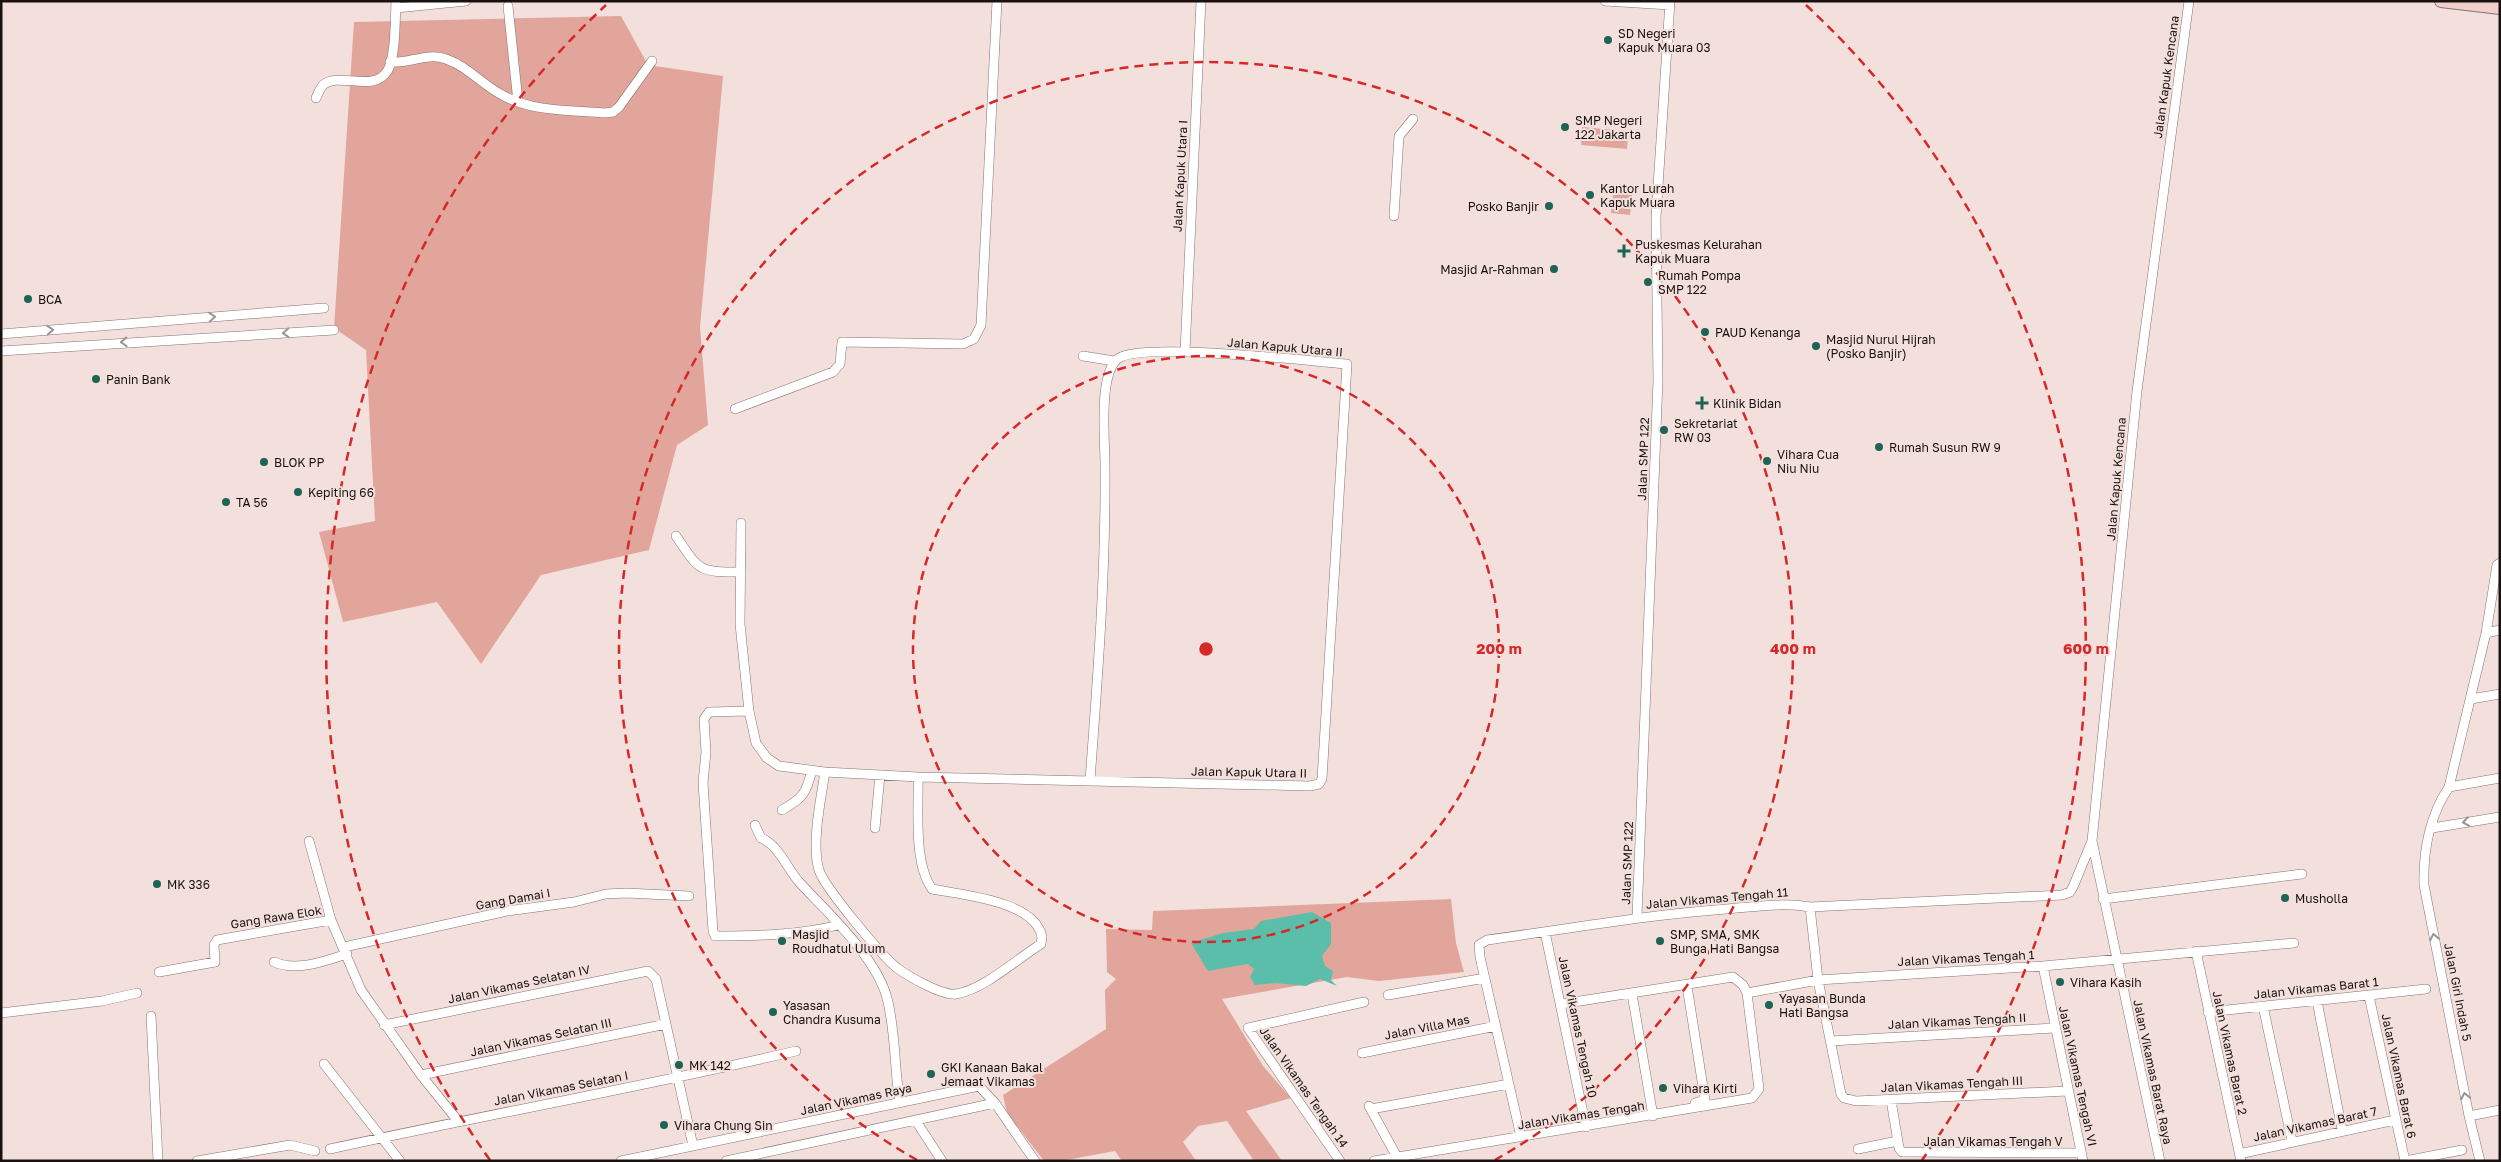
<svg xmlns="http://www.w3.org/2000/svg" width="2501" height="1162" font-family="'Golos Text',sans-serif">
  <rect width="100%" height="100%" fill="#f3e0dc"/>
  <path fill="#e1a59b" d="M621,16L648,65L723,76L700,327L708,425L677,445L649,550L541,575L481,664L437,602L343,622L319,532L375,521L366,350L334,328L354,22Z
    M1582,127L1628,131L1627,149L1581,145Z
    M1614,186L1633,187L1630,215L1611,213Z
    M1451,899L1456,943L1464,972L1379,981L1347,977L1222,999L1263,1066L1291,1098L1246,1111L1282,1161H1254L1227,1121L1198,1126L1183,1142L1196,1161H1122L1115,1151L1061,1161H1044L1007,1113L1003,1095L1106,1029L1105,990L1116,979L1107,972L1106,929L1152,930L1153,911Z"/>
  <path fill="#5abeaa" d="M1312,912L1331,923V944L1322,956L1325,966L1333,971L1331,980L1337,986L1320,979L1306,986L1275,983L1255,985L1250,977L1254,969L1248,964L1208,971L1191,943L1223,933L1254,929L1261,921Z"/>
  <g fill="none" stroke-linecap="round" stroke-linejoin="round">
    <g stroke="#857370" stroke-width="10">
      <path id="street" d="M1605,1L1670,5
        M508,6L518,102
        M396,8L466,1
        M390,62C409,64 427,52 446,59C469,67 483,86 504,96C534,112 572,110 605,113L613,112L619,107L652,61
        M316,98C318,94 320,88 323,85C339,71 374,94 388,70C396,54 395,19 396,1
        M1394,216L1399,136L1413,119
        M1,334L324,308
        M1,351L334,330
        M1185,352L1201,1
        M1083,356L1114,361
        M735,409L833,372L840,364L842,342L963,344L974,339L981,325L997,1
        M741,523L740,624L749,711L756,743L767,758L779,766L825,772L918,777L1310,786L1319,784L1322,779L1347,364C1309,361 1143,342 1119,358C1098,371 1105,440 1105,463C1106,569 1098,674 1090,780
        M676,536C700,571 697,572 741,572
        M2486,633L2500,630
        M2471,699L2500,694
        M749,711L709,712L704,719L706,752L703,783L713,931L715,936C757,936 798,935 839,925
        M825,772C821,798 811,845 819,870C824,887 882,956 897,968C908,976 942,996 956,994C983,990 1017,959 1041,944L1042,937C1035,901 963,895 932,889C913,862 919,809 918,777
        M2449,787L2500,778
        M782,810C803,798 806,794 812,770
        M755,825L761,838C779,845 787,869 800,883C828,913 876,957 887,998C896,1032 894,1069 900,1103
        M875,828L880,775
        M2432,828L2500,817
        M309,841L331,920L361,990L421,1075L458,1121
        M2103,899L2302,874
        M1810,907L1818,980L1841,1094L1844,1098L1856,1101L2067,1091
        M1637,917L1658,380L1656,217L1670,1
        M1545,932L1586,1127
        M344,947L507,911L574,902L606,894L626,893L689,896
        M2196,951L2241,1161
        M274,962C297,972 324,961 347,954
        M2043,966L2083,1161
        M159,972L215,962L214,945L217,940L331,920
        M1687,986L1705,1100L1695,1103
        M1747,993L1818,980L2043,966L2294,943
        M1632,994L1653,1116
        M1388,995L1485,978
        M2369,996L2405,1161
        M2317,1001L2342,1130
        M2263,1006L2292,1141
        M2208,1012L2426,989
        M1,1013L102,1001L137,993
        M151,1016L158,1161
        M384,1025L648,971L656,979L693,1146
        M1831,1041L2055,1028
        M1362,1053L1496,1026
        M324,1064L400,1161
        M421,1075L666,1024
        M1891,1100L1899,1148L1902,1152L2081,1153
        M1369,1106L1397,1157
        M1371,1109L1509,1084
        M2469,1116L2500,1110
        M916,1121L942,1161
        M1521,1137L1480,957L1479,945L1487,940C1567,929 1646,915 1726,909C1754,907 1782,902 1810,907L2062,895L2070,892L2073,887L2092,841
        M330,1149C485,1115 641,1087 796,1051
        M1858,1149L1898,1141
        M2239,1154L2395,1120
        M197,1161L290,1145L315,1151
        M621,1161L979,1086L995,1103L1035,1161
        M726,1161L995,1103
        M1340,1161L1248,1028L1364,1002
        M1374,1161L1752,1098L1759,1089L1747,993L1743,985L1733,977L1561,1004
        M2160,1161L2092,841L2137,391L2189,1
        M2405,1161L2462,1150
        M2480,1161L2469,1116L2424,885C2423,851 2430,815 2449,787L2486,633L2497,565L2500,563"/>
    </g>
    <g stroke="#857370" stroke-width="14">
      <path id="secondary" d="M2441,1L2500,8"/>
    </g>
    <use href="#street" stroke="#fff" stroke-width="9"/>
    <use href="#secondary" stroke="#f1d0cb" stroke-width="12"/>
  </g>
  <defs><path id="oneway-chevron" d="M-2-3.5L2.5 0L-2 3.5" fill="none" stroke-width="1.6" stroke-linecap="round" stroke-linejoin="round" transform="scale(1.25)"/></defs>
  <g stroke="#979493">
    <use href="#oneway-chevron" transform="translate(212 317) rotate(-4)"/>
    <use href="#oneway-chevron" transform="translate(50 330) rotate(-4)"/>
    <use href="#oneway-chevron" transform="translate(286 333) rotate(177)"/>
    <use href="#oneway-chevron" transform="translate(124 342) rotate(177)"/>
    <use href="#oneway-chevron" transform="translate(2466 822) rotate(171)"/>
    <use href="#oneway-chevron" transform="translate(2434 937) rotate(-101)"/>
    <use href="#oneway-chevron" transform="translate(2465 1096) rotate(-101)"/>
  </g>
  <g fill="none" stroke="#d62828" stroke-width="2.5" stroke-dasharray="9 6">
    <circle cx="1206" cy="649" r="293"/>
    <path d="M917 1160A587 587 0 1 1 1495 1160"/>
    <path d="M490 1160A880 880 0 0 1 606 5M1806 5A880 880 0 0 1 1922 1160"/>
  </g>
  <g fill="#1d6356" stroke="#f3e0dc" stroke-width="2">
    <circle cx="1608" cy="40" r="5"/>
    <circle cx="1565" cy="127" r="5"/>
    <circle cx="1590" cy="195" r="5"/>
    <circle cx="1549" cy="206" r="5"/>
    <path d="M1621.5 243.5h5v5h5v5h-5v5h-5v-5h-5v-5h5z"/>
    <circle cx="1554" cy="269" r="5"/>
    <circle cx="1648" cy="282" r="5"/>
    <circle cx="28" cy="299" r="5"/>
    <circle cx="1705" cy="332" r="5"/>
    <circle cx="1816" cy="346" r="5"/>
    <circle cx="96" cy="379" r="5"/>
    <path d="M1699.5 395.5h5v5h5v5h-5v5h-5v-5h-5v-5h5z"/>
    <circle cx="1664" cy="430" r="5"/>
    <circle cx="1879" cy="447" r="5"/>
    <circle cx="1767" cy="461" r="5"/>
    <circle cx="264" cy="462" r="5"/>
    <circle cx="298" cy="492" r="5"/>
    <circle cx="226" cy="502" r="5"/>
    <circle cx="157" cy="884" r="5"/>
    <circle cx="2285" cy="898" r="5"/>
    <circle cx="782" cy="941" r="5"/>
    <circle cx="1660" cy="941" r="5"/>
    <circle cx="2060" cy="982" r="5"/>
    <circle cx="1769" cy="1005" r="5"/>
    <circle cx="773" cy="1012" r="5"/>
    <circle cx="679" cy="1065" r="5"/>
    <circle cx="931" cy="1074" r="5"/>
    <circle cx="1663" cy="1088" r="5"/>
    <circle cx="664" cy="1125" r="5"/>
  </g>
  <g text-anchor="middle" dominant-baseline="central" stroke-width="4" stroke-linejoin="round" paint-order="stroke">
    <g font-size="12" fill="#181110" stroke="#f3e0dc" text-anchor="start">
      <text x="1618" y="33">SD Negeri<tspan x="1618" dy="14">Kapuk Muara 03</tspan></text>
      <text x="1575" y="120">SMP Negeri<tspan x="1575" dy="14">122 Jakarta</tspan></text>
      <text x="1600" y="188">Kantor Lurah<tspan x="1600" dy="14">Kapuk Muara</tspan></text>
      <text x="1539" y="206" text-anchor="end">Posko Banjir</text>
      <text x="1635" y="244">Puskesmas Kelurahan<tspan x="1635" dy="14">Kapuk Muara</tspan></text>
      <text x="1544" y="269" text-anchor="end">Masjid Ar-Rahman</text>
      <text x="1658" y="275">Rumah Pompa<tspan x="1658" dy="14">SMP 122</tspan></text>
      <text x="38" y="299">BCA</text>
      <text x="1715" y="332">PAUD Kenanga</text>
      <text x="1826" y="339">Masjid Nurul Hijrah<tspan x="1826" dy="14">(Posko Banjir)</tspan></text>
      <text x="106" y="379">Panin Bank</text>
      <text x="1713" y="403">Klinik Bidan</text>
      <text x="1674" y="423">Sekretariat<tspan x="1674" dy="14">RW 03</tspan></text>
      <text x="1889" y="447">Rumah Susun RW 9</text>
      <text x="1777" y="454">Vihara Cua<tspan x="1777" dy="14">Niu Niu</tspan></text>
      <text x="274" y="462">BLOK PP</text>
      <text x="308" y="492">Kepiting 66</text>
      <text x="236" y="502">TA 56</text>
      <text x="167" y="884">MK 336</text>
      <text x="2295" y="898">Musholla</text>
      <text x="792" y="934">Masjid<tspan x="792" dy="14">Roudhatul Ulum</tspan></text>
      <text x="1670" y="934">SMP, SMA, SMK<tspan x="1670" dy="14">Bunga Hati Bangsa</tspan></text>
      <text x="2070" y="982">Vihara Kasih</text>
      <text x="1779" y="998">Yayasan Bunda<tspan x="1779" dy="14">Hati Bangsa</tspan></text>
      <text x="783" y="1005">Yasasan<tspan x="783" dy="14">Chandra Kusuma</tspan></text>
      <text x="689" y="1065">MK 142</text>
      <text x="941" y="1067">GKI Kanaan Bakal<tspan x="941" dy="14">Jemaat Vikamas</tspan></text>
      <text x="1673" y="1088">Vihara Kirti</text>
      <text x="674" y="1125">Vihara Chung Sin</text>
    </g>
    <g font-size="12" fill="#181110" stroke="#f3e0dc">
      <text transform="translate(2166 77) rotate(-82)">Jalan Kapuk Kencana</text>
      <text transform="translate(1180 176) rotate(-87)">Jalan Kapuk Utara I</text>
      <text transform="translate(1285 347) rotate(5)">Jalan Kapuk Utara II</text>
      <text transform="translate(1643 459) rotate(-88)">Jalan SMP 122</text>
      <text transform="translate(2116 479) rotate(-85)">Jalan Kapuk Kencana</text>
      <text transform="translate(1249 772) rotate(1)">Jalan Kapuk Utara II</text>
      <text transform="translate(1627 863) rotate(-88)">Jalan SMP 122</text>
      <text transform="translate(1717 898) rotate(-5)">Jalan Vikamas Tengah 11</text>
      <text transform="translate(513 899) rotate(-10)">Gang Damai I</text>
      <text transform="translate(276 917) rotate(-9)">Gang Rawa Elok</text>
      <text transform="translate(1966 958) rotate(-3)">Jalan Vikamas Tengah 1</text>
      <text transform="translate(519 984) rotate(-12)">Jalan Vikamas Selatan IV</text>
      <text transform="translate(2316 988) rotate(-6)">Jalan Vikamas Barat 1</text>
      <text transform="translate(2458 992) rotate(79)">Jalan Giri Indah 5</text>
      <text transform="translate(1957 1021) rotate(-3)">Jalan Vikamas Tengah II</text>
      <text transform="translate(1427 1027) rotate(-11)">Jalan Villa Mas</text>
      <text transform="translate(1578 1027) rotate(78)">Jalan Vikamas Tengah 10</text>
      <text transform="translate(541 1037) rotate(-12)">Jalan Vikamas Selatan III</text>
      <text transform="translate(2230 1053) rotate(78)">Jalan Vikamas Barat 2</text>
      <text transform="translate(2153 1072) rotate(78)">Jalan Vikamas Barat Raya</text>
      <text transform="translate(2078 1076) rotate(78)">Jalan Vikamas Tengah VI</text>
      <text transform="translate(2399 1076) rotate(78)">Jalan Vikamas Barat 6</text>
      <text transform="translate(1952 1084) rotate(-3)">Jalan Vikamas Tengah III</text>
      <text transform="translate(1304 1087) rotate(55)">Jalan Vikamas Tengah 14</text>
      <text transform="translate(561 1088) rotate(-11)">Jalan Vikamas Selatan I</text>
      <text transform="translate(856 1099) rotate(-12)">Jalan Vikamas Raya</text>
      <text transform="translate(1581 1115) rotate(-9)">Jalan Vikamas Tengah</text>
      <text transform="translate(2315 1124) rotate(-12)">Jalan Vikamas Barat 7</text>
      <text x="1993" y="1141">Jalan Vikamas Tengah V</text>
    </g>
  </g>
  <circle cx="1206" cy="649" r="8" fill="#d62828" stroke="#f3e0dc" stroke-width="2.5"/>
  <g font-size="15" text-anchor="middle" font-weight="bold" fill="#d62828" stroke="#f3e0dc" stroke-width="4" stroke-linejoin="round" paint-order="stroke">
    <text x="1499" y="654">200 m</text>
    <text x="1793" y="654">400 m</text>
    <text x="2086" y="654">600 m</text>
  </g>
  <rect width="2501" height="1162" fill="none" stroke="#181110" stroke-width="5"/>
</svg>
